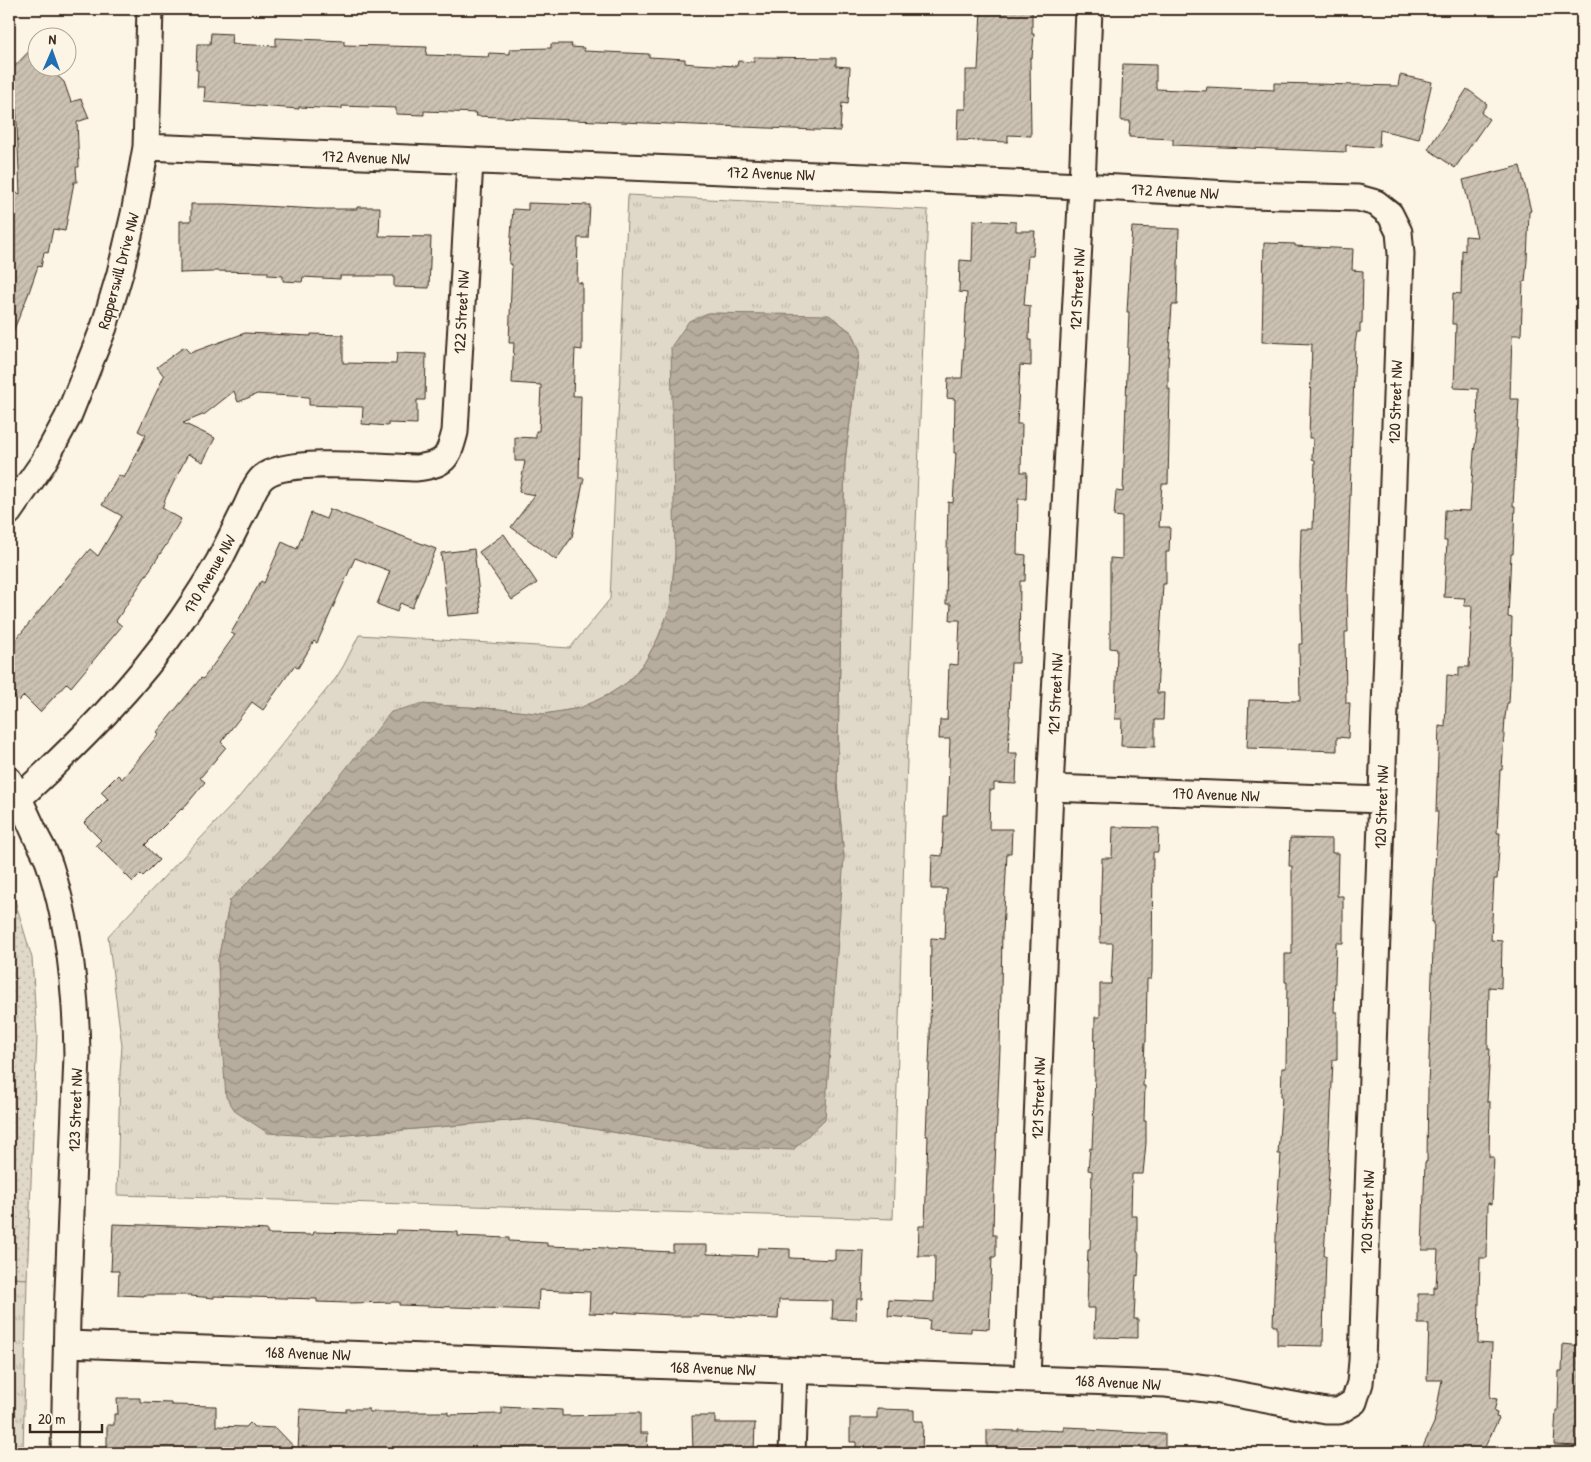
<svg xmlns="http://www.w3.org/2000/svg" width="1591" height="1462" font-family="'Patrick Hand',sans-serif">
  <defs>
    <pattern id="grass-dots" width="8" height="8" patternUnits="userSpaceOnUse" patternTransform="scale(1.25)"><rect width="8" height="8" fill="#e0d8c8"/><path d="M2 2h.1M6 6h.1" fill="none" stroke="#c1baab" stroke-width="1.8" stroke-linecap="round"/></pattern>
    <pattern id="park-tufts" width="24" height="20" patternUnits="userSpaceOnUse" patternTransform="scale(1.25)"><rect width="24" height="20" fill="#e0d8c8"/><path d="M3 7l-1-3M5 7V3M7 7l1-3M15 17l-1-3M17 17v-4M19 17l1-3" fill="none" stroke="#c1baab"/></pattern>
    <pattern id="water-waves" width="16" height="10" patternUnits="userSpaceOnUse" patternTransform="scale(1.25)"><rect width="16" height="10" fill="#b7ad9e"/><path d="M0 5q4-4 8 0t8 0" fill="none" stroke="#968d80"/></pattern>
    <pattern id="building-hatch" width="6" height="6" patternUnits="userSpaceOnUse" patternTransform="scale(1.25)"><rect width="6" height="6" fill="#ccc2b3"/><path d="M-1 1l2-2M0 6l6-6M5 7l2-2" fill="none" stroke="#b0a79a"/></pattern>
  </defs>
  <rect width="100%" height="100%" fill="#fcf5e5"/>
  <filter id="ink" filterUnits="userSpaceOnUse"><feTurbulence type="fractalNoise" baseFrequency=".02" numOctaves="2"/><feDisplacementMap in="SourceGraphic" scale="10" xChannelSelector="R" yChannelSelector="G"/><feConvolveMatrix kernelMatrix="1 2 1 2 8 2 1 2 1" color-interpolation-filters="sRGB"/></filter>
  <g filter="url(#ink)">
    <path fill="url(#grass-dots)" stroke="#8e8173" d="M9,880L32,958L37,1036L27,1279L9,1278Z"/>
    <path fill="url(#park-tufts)" stroke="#8e8173" fill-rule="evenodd" d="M628,195L928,210L906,787L893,1219L117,1195L120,1073L122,1046L108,936L235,802L336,678L344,665L359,635L570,648L610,599ZM708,313L830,316L851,332L859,352L845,460L837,783L844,857L707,1147L530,1119L323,1137L220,1017L218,960L230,900L279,851L324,796L420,704L499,709L544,714L581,708L608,695L628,682L646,660L658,638L670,608L675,556Z
      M9,1278L27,1279L23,1453H9Z"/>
    <path fill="url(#water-waves)" stroke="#85796b" d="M708,313L829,315L851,332L859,352L845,460L837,783L844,857L825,1119L793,1150L707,1147L530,1119L323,1137L268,1133L236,1112L226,1097L220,1017L218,960L230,900L279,851L324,796L391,712L420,704L499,709L544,714L580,708L608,695L628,682L646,660L658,638L670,608L675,556L671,347L689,321Z"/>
    <path fill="url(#building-hatch)" stroke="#3b2a1e" d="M981,9H1032V34H1034L1032,58H1030L1031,136L1008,135V142L957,140L958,109H966V70H978Z
      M211,33L232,34L231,44L276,46V38L344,41V45L427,47L426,55L488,57L489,53L510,54V49L551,48V44H572L571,47L584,48V51L649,54V57L685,59V63L694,64L737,66L738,61L754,62V57L836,58V66L850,67L848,104L842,103L840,131L476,116L477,113L424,111V115L396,114V108L342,106V109L299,107V109L204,102L205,87H197L198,70H196L197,44H210Z
      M38,42V68H49L64,82L71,102L81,99L89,118L77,122L79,167H76L77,182H74L65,231L53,229L48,253L44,252L41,267L38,266L28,295L10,339H9V191L20,194L16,102L9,110V72Z
      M1123,64L1156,65V89L1206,91L1207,87L1274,90V83L1398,86L1400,75L1432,82L1419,139L1380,130L1379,147L1346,145V152L1173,145V139L1129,137L1130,121H1121Z
      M1467,89L1487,104L1481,113L1489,119L1455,168L1428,149Z
      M1520,166L1531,211L1529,212L1527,260L1525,282H1523L1521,335H1512L1510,399H1519L1513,506H1515L1513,554H1511L1508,617L1512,618L1510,683L1509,703H1507L1505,717L1502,770H1500L1497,833H1500L1497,879H1494L1491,940L1502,941L1501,988L1489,987L1488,1049H1490L1487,1102H1490L1489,1157H1494L1492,1204L1488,1203L1487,1258H1480L1478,1343L1492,1344L1490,1398L1497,1399L1494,1412L1497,1413L1496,1417L1499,1418L1482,1453H1420L1434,1423L1442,1380H1427L1429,1324H1418V1294H1434V1287H1436L1438,1250H1422L1425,1162H1427L1428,1086L1434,922H1432L1438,812H1436L1439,726L1445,727L1447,675L1459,676V667H1469L1472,606H1464L1465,598L1444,597L1447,541H1444L1445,510L1470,511L1474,452L1477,433L1478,389L1454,388L1456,324H1452L1453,293L1461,294L1462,250L1465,251V236L1477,237L1463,180Z
      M528,203L590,205L588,238H578L577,282L582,283V350L575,349L573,396H581L579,478H584L572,537L556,560L511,527L535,495L519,492L525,461H515V437L536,438V431H539L541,385L512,383L514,343H509L512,264H509L513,209L528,210Z
      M191,204H225L317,209H357V207H380L379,236L431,237L429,288L394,287V276H340V279L303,277L302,282L283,281V276L268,275V272L214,271V272L180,273V221H191Z
      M973,220L1016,222V231H1035L1033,256H1028L1024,305L1030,306L1029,340H1031V366L1020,365L1017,424H1022L1021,472H1027L1026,499H1018L1017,554L1026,555L1025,581H1020L1019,663H1011L1009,715L1010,716L1008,753H1017L1016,784L994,783V790H990L989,829H1012L1011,853H1007L1003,932H1002L1000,1048L994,1187L993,1235H996V1257H992L989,1329L971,1328V1332L929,1330L930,1320L888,1316L889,1300L934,1302L935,1256H918L919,1226H925L928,1136H926L930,1040L931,938L945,939L947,889H931L932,855L942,856L944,816H947L950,739H939L940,720H947L949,664L958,665L960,620H950L951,604H946L948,502L953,503L956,453H954L955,399L947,398L948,378H962L967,293L959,292L960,260L972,261Z
      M1132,227L1179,229L1177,305H1172L1168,366V389H1170L1168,484H1162L1159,527H1170L1169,552H1166V584H1163L1157,693H1164L1163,720H1155V747L1121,746L1122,719H1115L1117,649L1110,648V558L1122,559V517L1114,516L1116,491L1123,492L1129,312H1127Z
      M1264,243L1295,244V246L1353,249L1352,270L1363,271L1362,323H1360V332H1357L1355,344L1347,591L1348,632H1345L1346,703H1350L1348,738L1337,737V751L1247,748L1249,700L1300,701L1299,644H1302L1300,567L1301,529H1313L1315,460L1312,459L1313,438H1309L1312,344L1262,342Z
      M245,333L311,336V334L343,335V363L396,364L397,353L426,354L425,400H417V424L388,423V426L362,424L363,407L309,405V397L257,394L238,402L234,391L205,414L183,423L215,438L203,462L188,454L164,501H165L162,508L181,519L168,542L116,621L122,626L71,687L67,683L40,712L24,696L19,701L9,691V648L90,549L98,556L122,516L102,505L119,475L124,478L146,435L138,431L164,376L157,367L184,347L190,353Z
      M330,509L436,549L412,608L400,603L397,612L377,604L390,571L355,558L317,643L314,641L298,668L294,666L263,710L252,702L221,742L226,747L200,778L205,782L182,810L181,809L145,845L159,860L143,876L141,874L133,882L96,845L101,840L84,823L108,799L101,792L118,775L122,779L159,734L157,732L201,678L203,679L235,635L231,633L261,581L264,583L282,542L297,549L311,513L326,519Z
      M504,534L537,583L512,600L479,552Z
      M474,549L481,613L448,616L441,553Z
      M1113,827L1159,828L1158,852H1153L1152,972L1151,979H1147L1146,1042H1145L1143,1086H1145L1144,1121H1146V1143L1143,1174H1132L1131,1216H1137V1252L1139,1253L1138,1276L1136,1275L1134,1319H1138V1338L1094,1337L1095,1308H1087L1088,1273H1087L1088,1250H1090L1092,1171L1088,1170L1090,1148L1092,1149L1095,1076H1094L1095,1017H1100V984H1111L1113,943H1100L1101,890L1102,858H1112Z
      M1290,838L1332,839V853H1338L1337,896H1343V943H1336L1334,1012H1337V1060H1333L1329,1151L1330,1152L1324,1256H1326L1325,1289H1324L1323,1346L1277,1345V1326H1273L1277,1207L1281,1154H1278L1282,1096H1281L1282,1068H1286L1287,982H1285V954H1292V866H1289Z
      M113,1224L233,1228L267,1230V1234L313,1235L314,1232L396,1234L397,1230L458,1232V1236L509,1238V1241L547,1243V1246L607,1248V1249L673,1252V1245H707V1254L757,1256L758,1248L790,1249V1258L835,1260V1250L864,1251L862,1299H857L856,1320L832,1319L833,1301L788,1300H779L778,1319L699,1315V1316H672V1315L614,1312V1314L589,1313L590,1292L539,1290L538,1310L399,1305V1302L348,1303L317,1302V1299L214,1296V1298L191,1296V1295H144V1296L118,1295L119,1271H111Z
      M1563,1344L1582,1346V1446L1554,1445L1556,1410H1558L1559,1371H1562Z
      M117,1398H140V1402L171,1403V1405L216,1406V1426L246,1427L250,1423L254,1427L276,1428L298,1451L300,1409L346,1412V1409H369V1412H448V1415L502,1414V1407L562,1410V1416L615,1415V1413H640V1433H648L647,1453H107V1425H114V1414H118Z
      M877,1409L914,1410V1421H923L922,1453H856V1442H850V1418H877Z
      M692,1416H715V1423H755L754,1453H693Z
      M1064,1427L1088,1428V1430L1119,1432L1165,1434V1453H987V1430L1018,1431V1429L1064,1431Z"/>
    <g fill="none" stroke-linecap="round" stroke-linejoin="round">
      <g stroke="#3b2a1e" stroke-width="29">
        <path id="minor" d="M9,512L43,463L68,417L104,327L120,273L134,214L146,147L150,9
          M9,780C20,799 28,818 37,838C42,847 47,856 50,866C70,927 76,991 77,1055L67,1318L64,1453
          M1050,788L1382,800
          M19,798C79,743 136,686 182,619C195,600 208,580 219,561C228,543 237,525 246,507C251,497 255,484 263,477C286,457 385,467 417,468C445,464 448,459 455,432L470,161
          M67,1344L1166,1384L1214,1390L1326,1411H1339L1354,1402L1360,1383L1362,1361L1401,254L1399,232L1390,214L1376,203L1358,198L1248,195L1082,186L146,147
          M1027,1379L1050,788L1082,186L1089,9
          M792,1453L795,1371"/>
      </g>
      <use href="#minor" stroke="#fcf5e5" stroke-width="25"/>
    </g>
  </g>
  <g text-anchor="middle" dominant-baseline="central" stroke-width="4" stroke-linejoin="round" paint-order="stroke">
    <g font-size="16" fill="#3b2a1e" stroke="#fcf5e5">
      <text transform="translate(366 157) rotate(2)">172 Avenue NW</text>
      <text transform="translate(771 173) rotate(2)">172 Avenue NW</text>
      <text transform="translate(1175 191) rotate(3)">172 Avenue NW</text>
      <text transform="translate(118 271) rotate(-75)">Rapperswill Drive NW</text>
      <text transform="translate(1077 289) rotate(-87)">121 Street NW</text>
      <text transform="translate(461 312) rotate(-87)">122 Street NW</text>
      <text transform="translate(1395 402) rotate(-88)">120 Street NW</text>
      <text transform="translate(209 574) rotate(-60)">170 Avenue NW</text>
      <text transform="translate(1055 694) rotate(-87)">121 Street NW</text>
      <text transform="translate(1216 794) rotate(2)">170 Avenue NW</text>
      <text transform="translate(1381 807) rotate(-88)">120 Street NW</text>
      <text transform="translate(1038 1098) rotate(-88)">121 Street NW</text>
      <text transform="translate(75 1110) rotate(-88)">123 Street NW</text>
      <text transform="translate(1367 1212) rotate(-88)">120 Street NW</text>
      <text transform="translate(308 1353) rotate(2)">168 Avenue NW</text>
      <text transform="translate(713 1368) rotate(2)">168 Avenue NW</text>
      <text transform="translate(1118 1382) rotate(3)">168 Avenue NW</text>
    </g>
  </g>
  <rect width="1591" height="1462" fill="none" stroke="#fcf5e5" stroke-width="30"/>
  <rect x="15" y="15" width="1561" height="1432" fill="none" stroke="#3b2a1e" stroke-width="2" filter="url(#ink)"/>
  <g transform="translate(52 52) rotate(2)"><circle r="24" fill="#fcf5e5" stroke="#afa495"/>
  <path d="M0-4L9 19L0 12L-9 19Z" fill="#1f6fb2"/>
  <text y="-8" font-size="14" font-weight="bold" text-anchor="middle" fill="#3b2a1e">N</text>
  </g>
  <path d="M30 1424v8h72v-8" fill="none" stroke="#3b2a1e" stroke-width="2.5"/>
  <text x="38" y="1424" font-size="15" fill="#3b2a1e" stroke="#fcf5e5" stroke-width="4" paint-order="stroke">20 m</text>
</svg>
